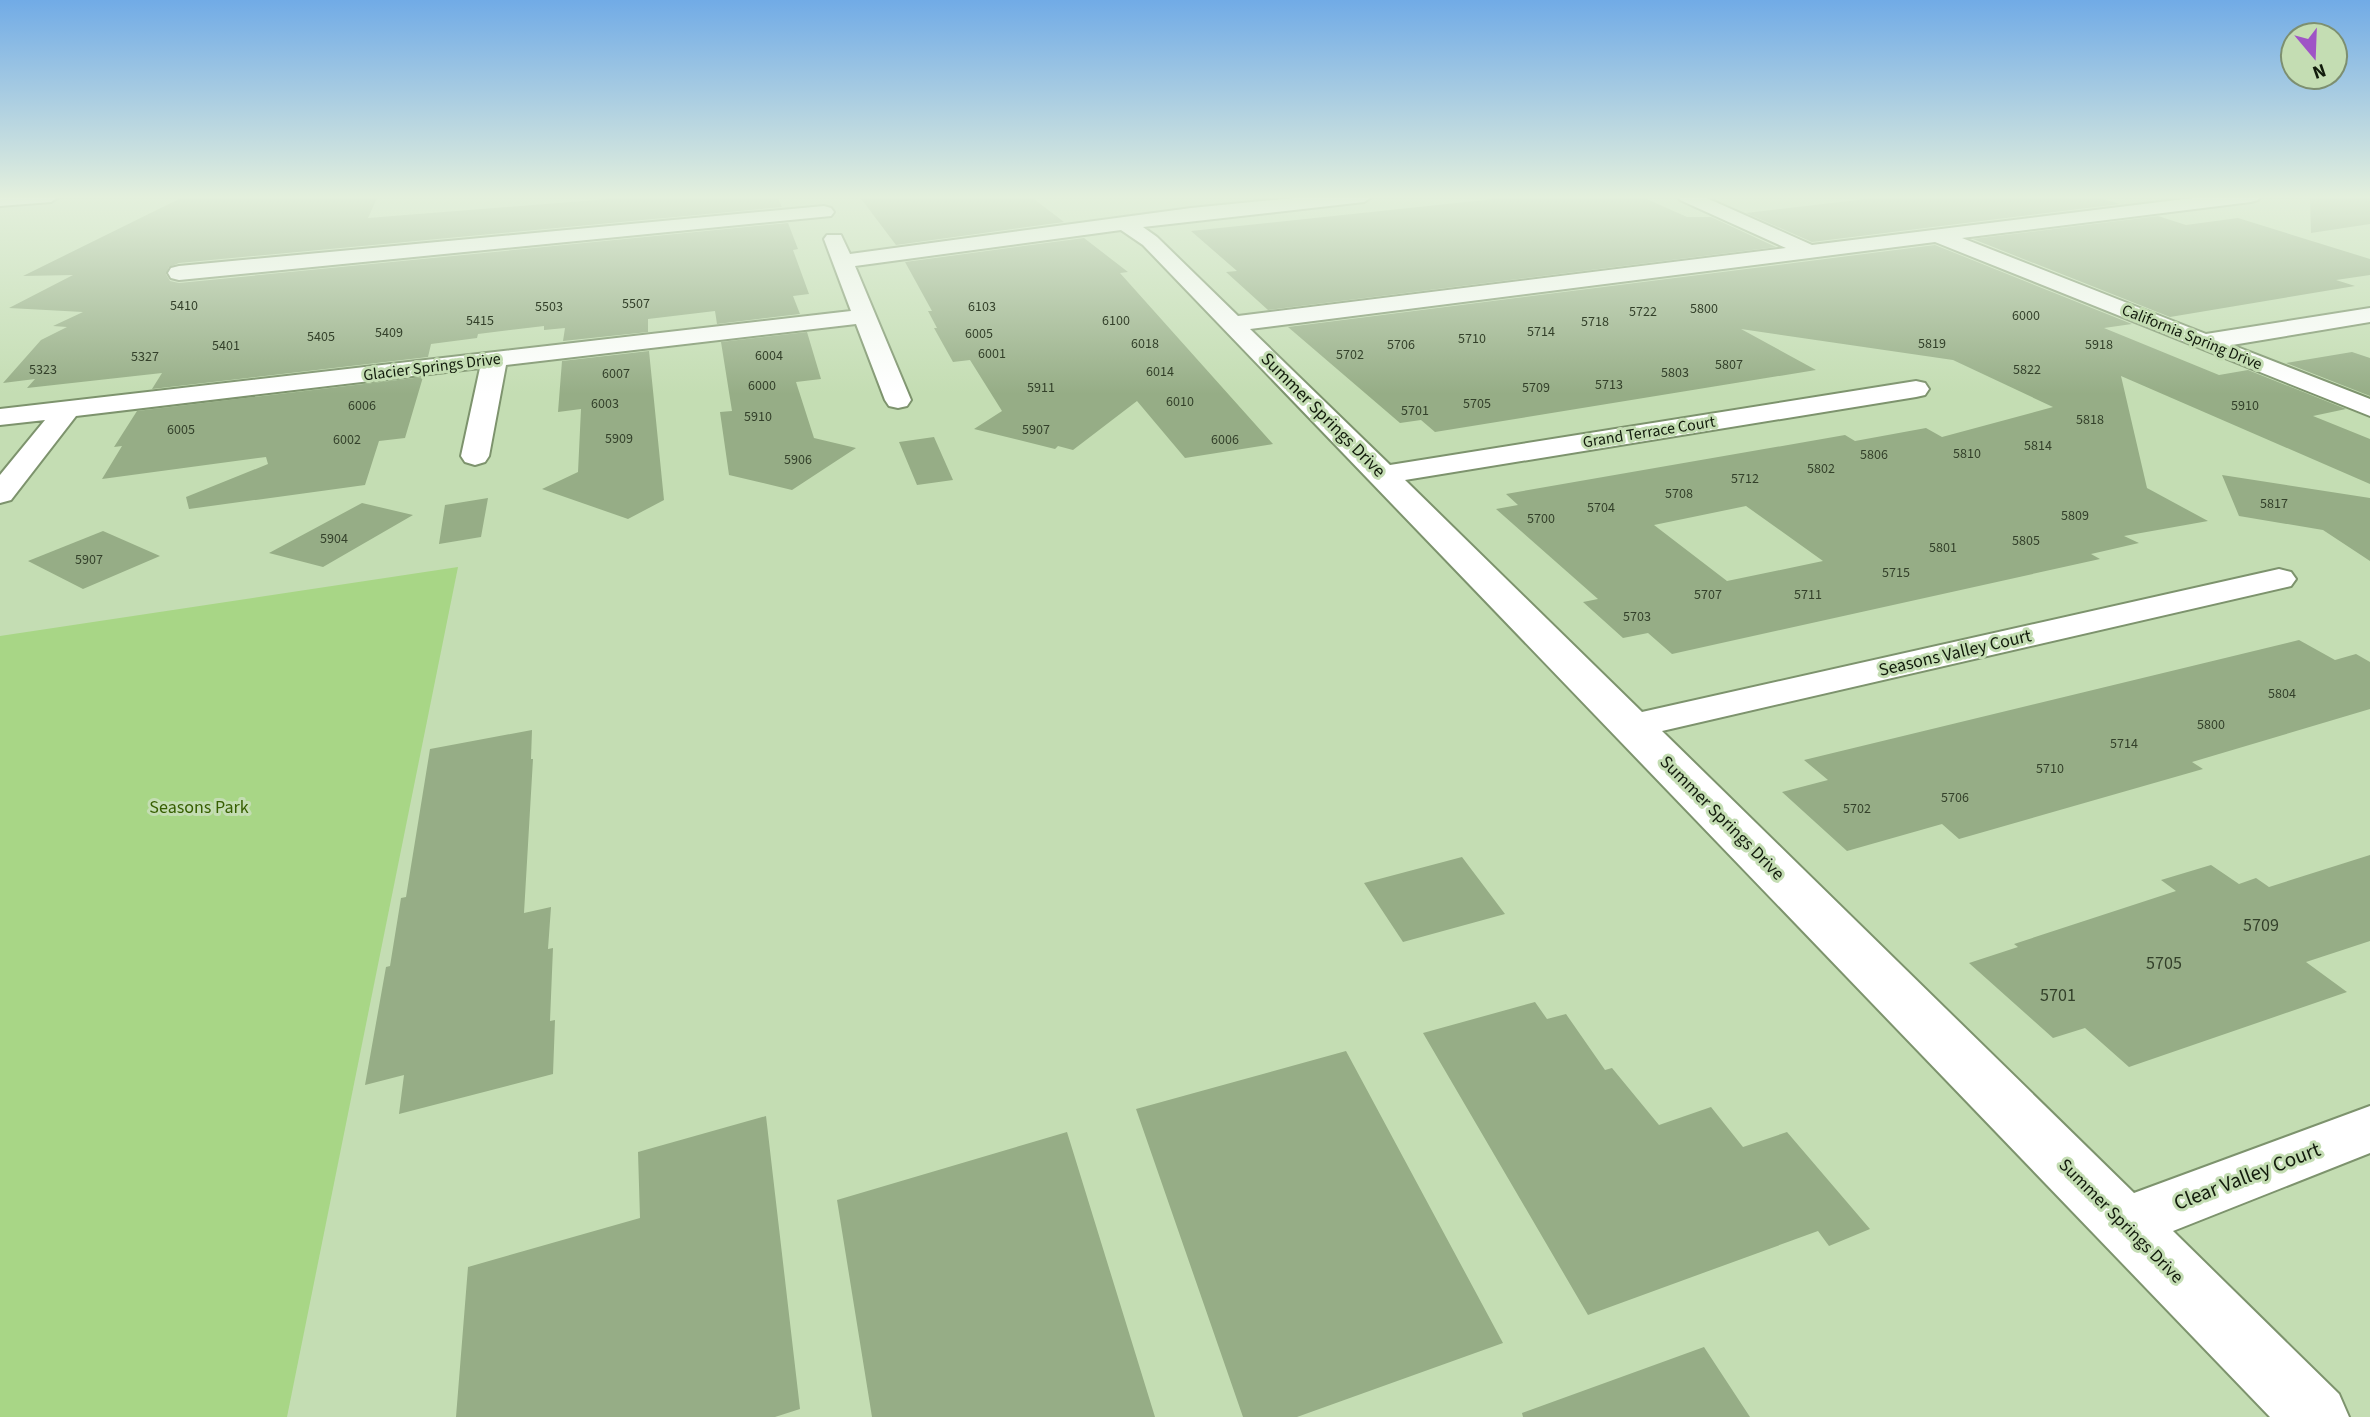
<svg xmlns="http://www.w3.org/2000/svg" width="2370" height="1417" font-family="'Source Sans 3',sans-serif">
  <rect width="100%" height="100%" fill="#c4ddb3"/>
  <path fill="#a8d686" d="M458,567L287,1417H0V636Z"/>
  <path fill="#96ad86" fill-rule="evenodd" d="M206,196H378L368,218L646,196H777L782,207L179,263L169,267L166,274L170,281L179,283L788,223L798,249L793,250L809,294L793,296L800,314L717,324L715,311L648,319V332L563,341L565,328L544,330V326L478,334L477,338L431,344L428,357L152,389L162,373L27,388L35,379L3,383L41,340L67,327L53,326L83,312L9,308L73,275L23,276L181,198Z
    M859,196H1030L1064,222L896,245Z
    M1522,196H1640L1687,217H1711L1776,247L1268,310L1226,272L1237,271L1191,231Z
    M1892,196H2093L2120,204L1812,242L1746,213Z
    M2310,196H2370V224L2311,233Z
    M2158,216L2186,225L2238,218L2370,259V275L2336,280L2355,286L2170,317L1973,239Z
    M1084,238L1128,272L1120,273L1273,444L1185,458L1137,401L1073,450L1058,446L1055,449L974,429L1002,411L970,360L953,362L934,328H937L928,311H932L905,262Z
    M1935,245L2132,324L2104,328L2219,375L2248,370L2346,409L2313,416L2370,439V484L2121,376L2147,488L2208,521L2124,536L2139,543L2091,554L2100,559L1672,654L1648,633L1623,638L1583,602L1598,599L1496,509L1518,505L1506,494L1845,435L1855,441L1926,428L1942,437L2053,407L1953,360L1741,329L1816,370L1435,432L1421,420L1400,423L1288,327ZM1746,506L1823,561L1727,581L1654,525Z
    M807,332L821,379L796,382L814,438L856,448L792,490L729,475L720,412L732,411L721,342Z
    M649,351L664,500L628,519L542,489L578,472L581,409L558,412L562,361Z
    M2352,352L2370,358V396L2286,363Z
    M423,377L405,438L379,441L365,485L189,509L186,497L268,464L266,457L102,479L122,446L114,447L137,411Z
    M934,437L953,480L917,485L899,442Z
    M2222,475L2370,498V561L2323,530L2239,516Z
    M488,498L481,537L439,544L445,505Z
    M362,503L413,515L323,567L269,553Z
    M103,531L160,556L83,589L28,561Z
    M2299,640L2335,660L2356,654L2370,662V709L2192,762L2203,769L1959,839L1942,824L1847,851L1782,792L1828,780L1804,760Z
    M532,730L531,759H533L524,913L551,907L548,949L553,948L550,1021L555,1020L553,1074L399,1114L404,1075L365,1085L386,967L390,966L401,898L406,897L430,749Z
    M2370,855V941L2306,962L2347,992L2129,1067L2085,1028L2053,1038L1969,963L2018,947L2014,944L2176,891L2161,880L2211,865L2239,884L2256,878L2269,887Z
    M1462,857L1505,914L1403,942L1364,883Z
    M1535,1002L1547,1019L1566,1014L1605,1070L1612,1068L1659,1125L1711,1107L1743,1147L1787,1132L1870,1229L1829,1246L1818,1231L1588,1315L1423,1033Z
    M1346,1051L1503,1343L1297,1417H1243L1136,1109Z
    M766,1116L800,1409L775,1417H456L468,1267L640,1218L638,1152Z
    M1067,1132L1155,1417H872L837,1200Z
    M1704,1347L1750,1417H1523L1522,1413Z"/>
  <g fill="none" stroke-linecap="round" stroke-linejoin="round">
    <g stroke="#7d936d" stroke-width="4">
      <path id="minor" d="M0,196H60L51,202L0,206Z
        M1314,196H1373L1364,202L1143,227L1157,237L1238,316L1786,248L1680,200L1678,196H1702L1812,245L2209,196H2260L2258,200L2251,202L1962,238L2206,334L2370,308V322L2232,345L2370,399V416L1935,242L1250,329L1390,465L1916,381L1925,383L1929,389L1925,395L1916,397L1405,480L1642,712L2279,569L2291,572L2296,579L2291,586L1662,731L2134,1193L2370,1106V1153L2173,1231L2339,1394L2349,1417H2270L1143,245L1121,230L855,266L911,400L907,406L898,408L889,406L885,400L856,324L506,365L489,456L485,462L475,465L465,462L461,456L480,368L76,416L11,500L0,503V475L45,420L0,425V409L851,311L824,239L827,235H841L850,254L1191,208Z
        M824,206L831,208L834,212L831,216L179,280L171,278L168,273L171,268L179,266Z"/>
    </g>
    <use href="#minor" fill="#fff" fill-rule="evenodd"/>
  </g>
  <linearGradient id="sky" x2="0" y2="1"><stop stop-color="#71abe6"/><stop offset="0.5" stop-color="#e4f0dd"/><stop offset="1" stop-color="#e4f0dd" stop-opacity="0"/></linearGradient>
  <rect width="2370" height="394" fill="url(#sky)"/>
  <g text-anchor="middle" dominant-baseline="central" stroke-width="6" stroke-linejoin="round" paint-order="stroke">
    <g font-size="14" fill="#33402a">
      <text x="636" y="304">5507</text>
      <text x="184" y="306">5410</text>
      <text x="549" y="307">5503</text>
      <text x="982" y="307">6103</text>
      <text x="1704" y="309">5800</text>
      <text x="1643" y="312">5722</text>
      <text x="2026" y="316">6000</text>
      <text x="480" y="321">5415</text>
      <text x="1116" y="321">6100</text>
      <text x="1595" y="322">5718</text>
      <text x="1541" y="332">5714</text>
      <text x="389" y="333">5409</text>
      <text x="979" y="334">6005</text>
      <text x="321" y="337">5405</text>
      <text x="1472" y="339">5710</text>
      <text x="1145" y="344">6018</text>
      <text x="1932" y="344">5819</text>
      <text x="1401" y="345">5706</text>
      <text x="2099" y="345">5918</text>
      <text x="226" y="346">5401</text>
      <text x="992" y="354">6001</text>
      <text x="1350" y="355">5702</text>
      <text x="769" y="356">6004</text>
      <text x="145" y="357">5327</text>
      <text x="1729" y="365">5807</text>
      <text x="43" y="370">5323</text>
      <text x="2027" y="370">5822</text>
      <text x="1160" y="372">6014</text>
      <text x="1675" y="373">5803</text>
      <text x="616" y="374">6007</text>
      <text x="1609" y="385">5713</text>
      <text x="762" y="386">6000</text>
      <text x="1041" y="388">5911</text>
      <text x="1536" y="388">5709</text>
      <text x="1180" y="402">6010</text>
      <text x="605" y="404">6003</text>
      <text x="1477" y="404">5705</text>
      <text x="362" y="406">6006</text>
      <text x="2245" y="406">5910</text>
      <text x="1415" y="411">5701</text>
      <text x="758" y="417">5910</text>
      <text x="2090" y="420">5818</text>
      <text x="181" y="430">6005</text>
      <text x="1036" y="430">5907</text>
      <text x="619" y="439">5909</text>
      <text x="347" y="440">6002</text>
      <text x="1225" y="440">6006</text>
      <text x="2038" y="446">5814</text>
      <text x="1967" y="454">5810</text>
      <text x="1874" y="455">5806</text>
      <text x="798" y="460">5906</text>
      <text x="1821" y="469">5802</text>
      <text x="1745" y="479">5712</text>
      <text x="1679" y="494">5708</text>
      <text x="2274" y="504">5817</text>
      <text x="1601" y="508">5704</text>
      <text x="2075" y="516">5809</text>
      <text x="1541" y="519">5700</text>
      <text x="334" y="539">5904</text>
      <text x="2026" y="541">5805</text>
      <text x="1943" y="548">5801</text>
      <text x="89" y="560">5907</text>
      <text x="1896" y="573">5715</text>
      <text x="1708" y="595">5707</text>
      <text x="1808" y="595">5711</text>
      <text x="1637" y="617">5703</text>
      <text x="2282" y="694">5804</text>
      <text x="2211" y="725">5800</text>
      <text x="2124" y="744">5714</text>
      <text x="2050" y="769">5710</text>
      <text x="1955" y="798">5706</text>
      <text x="1857" y="809">5702</text>
    </g>
    <g font-size="16" fill="#121b0c" stroke="#c4ddb3">
      <text transform="translate(2192 337) rotate(22)">California Spring Drive</text>
      <text transform="translate(432 367) rotate(-7)">Glacier Springs Drive</text>
      <text transform="translate(1649 432) rotate(-9)">Grand Terrace Court</text>
    </g>
    <g font-size="18" fill="#121b0c" stroke="#c4ddb3">
      <text transform="translate(1323 415) rotate(45)">Summer Springs Drive</text>
      <text transform="translate(1955 653) rotate(-13)">Seasons Valley Court</text>
      <text transform="translate(1722 818) rotate(45)">Summer Springs Drive</text>
      <text transform="translate(2121 1221) rotate(45)">Summer Springs Drive</text>
    </g>
    <g font-size="18" fill="#365e01" stroke="#c4ddb3">
      <text x="199" y="807">Seasons Park</text>
    </g>
    <g font-size="18" fill="#33402a">
      <text x="2261" y="925">5709</text>
      <text x="2164" y="963">5705</text>
      <text x="2058" y="995">5701</text>
    </g>
    <g font-size="21" fill="#121b0c" stroke="#c4ddb3">
      <text transform="translate(2247 1176) rotate(-21)">Clear Valley Court</text>
    </g>
  </g>
  <g transform="translate(2314 56) rotate(161)"><circle r="33" fill="#c4ddb3" stroke="#7d8f70" stroke-width="2"/>
  <path d="M0-5L12 26L0 18L-12 26Z" fill="#9f54c6"/>
  <text y="-10" font-size="19" font-weight="bold" text-anchor="middle" fill="#121b0c">N</text>
  </g>
</svg>
